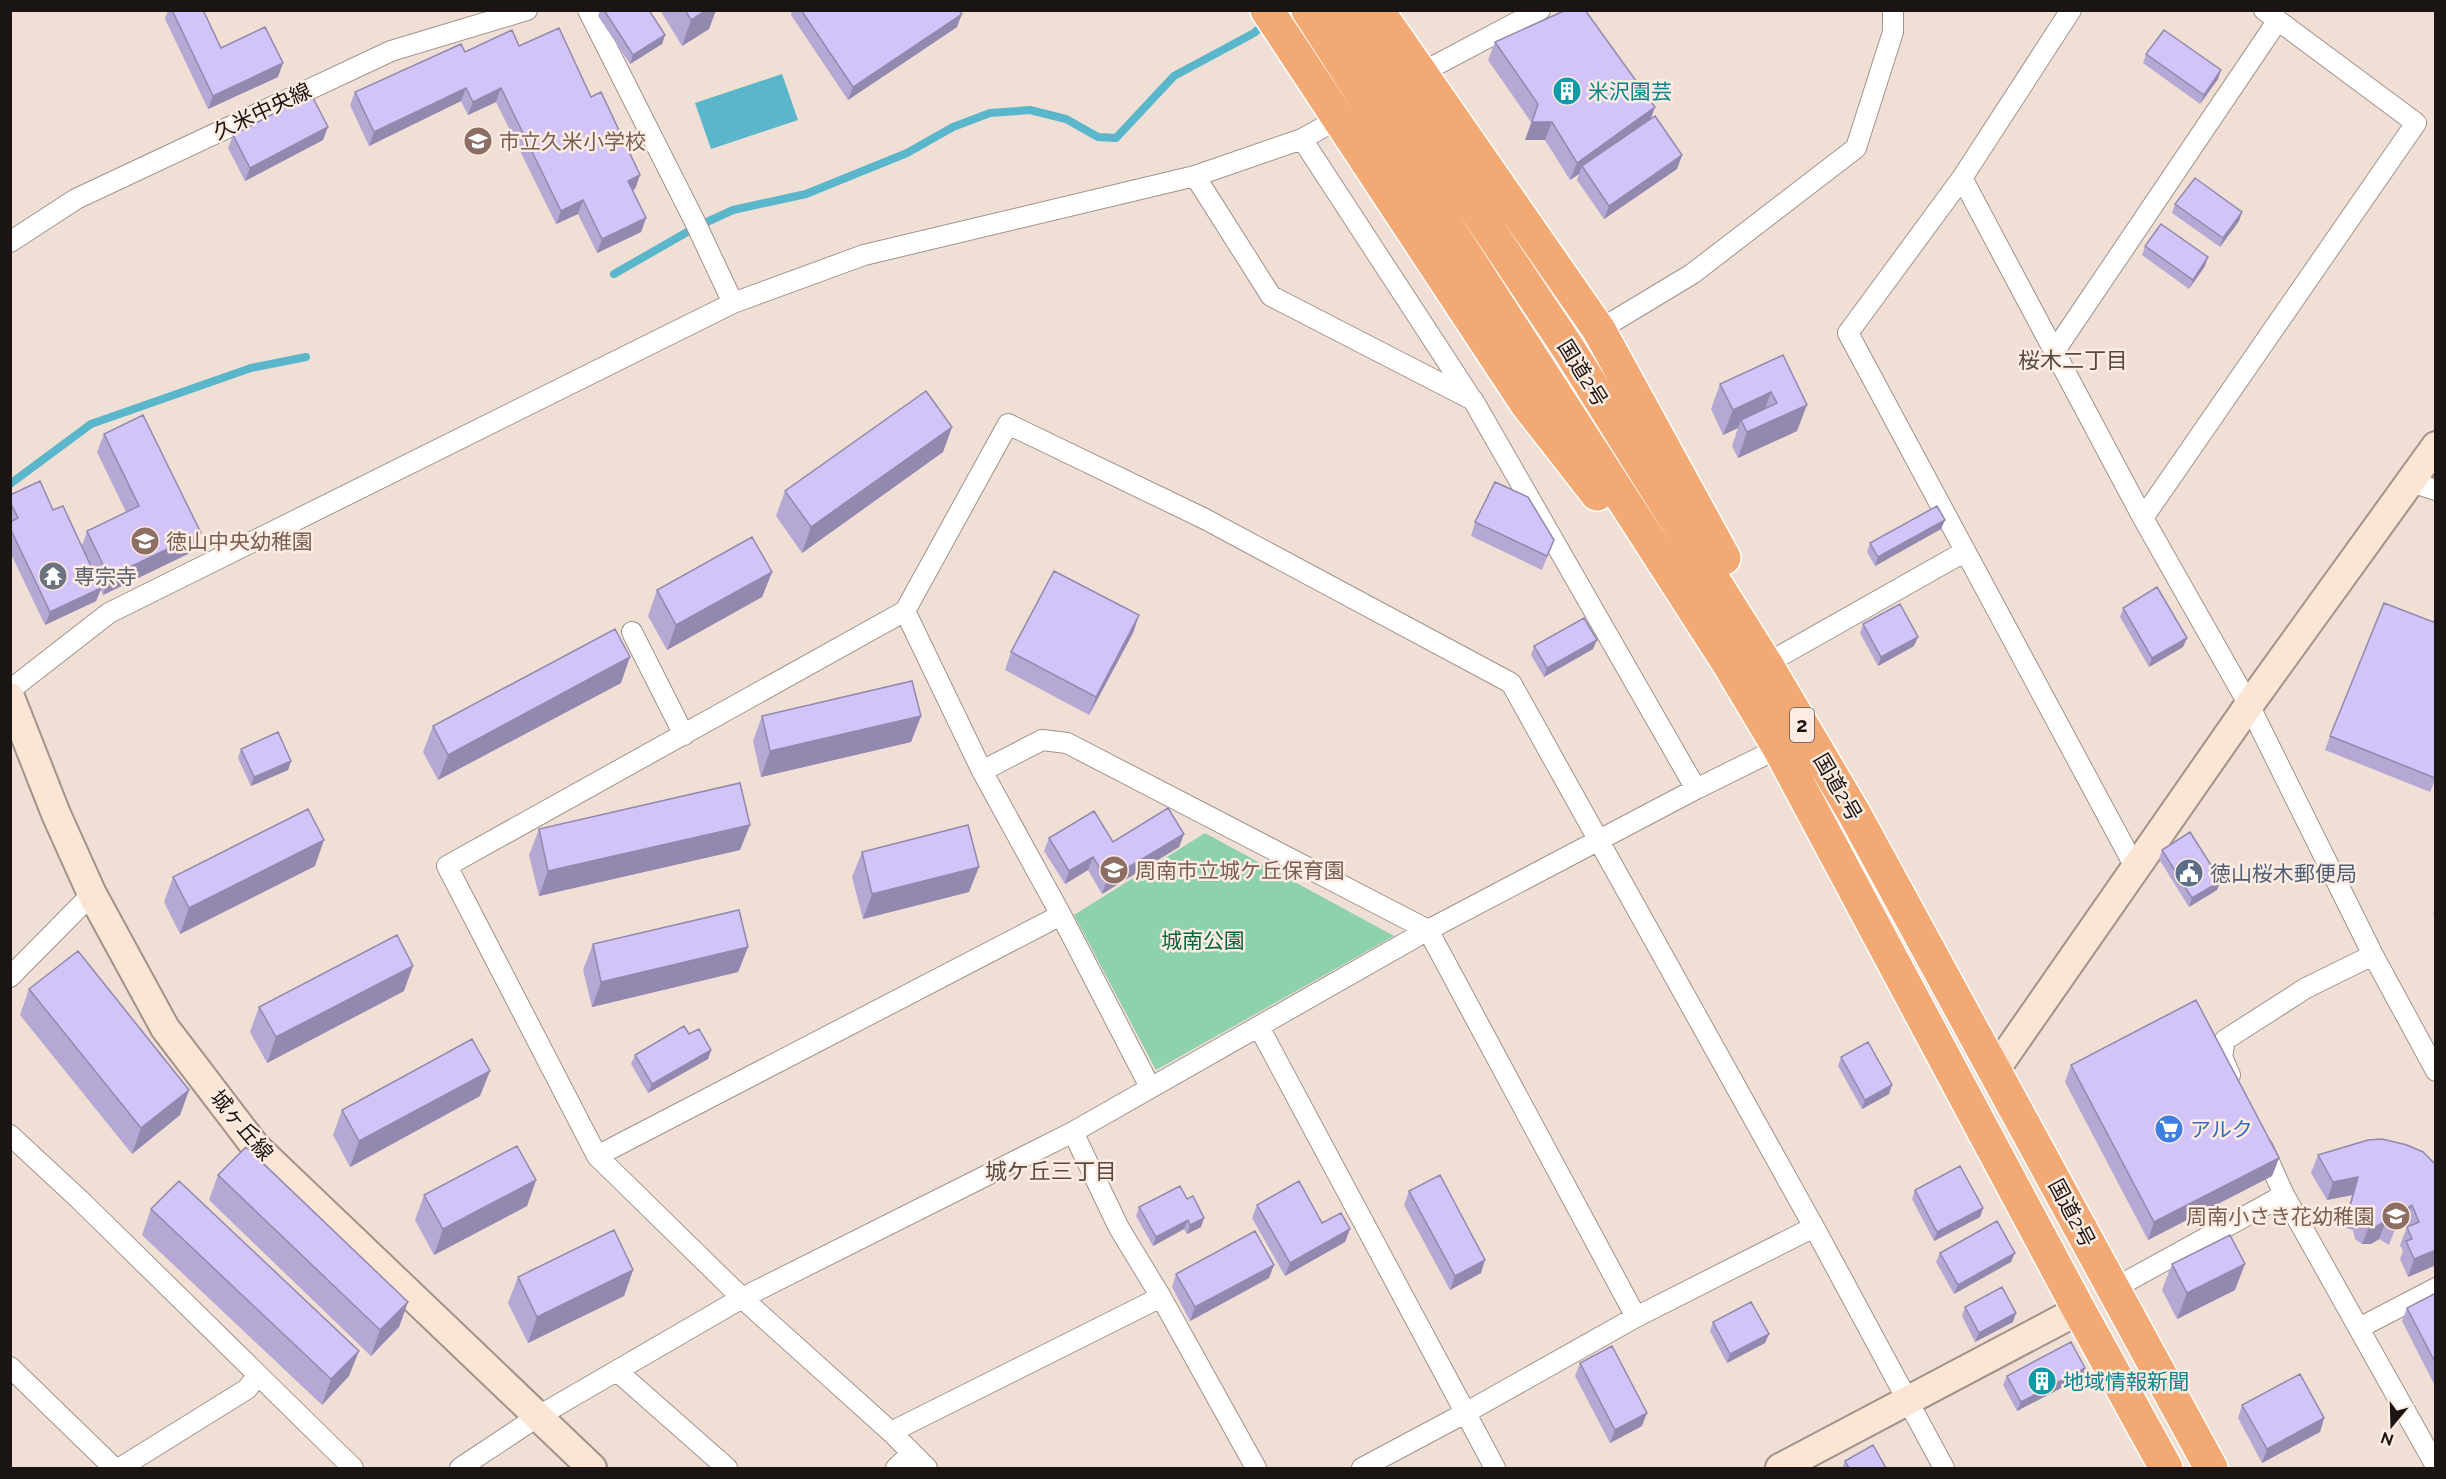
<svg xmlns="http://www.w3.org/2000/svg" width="2446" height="1479" font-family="Raleway,'Noto Sans JP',sans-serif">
  <rect width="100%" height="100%" fill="#efdfd5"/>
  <path fill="#8ed1ad" d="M1205,833L1394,936L1156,1070L1074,915Z"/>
  <path fill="#59b6cb" d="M782,74L798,120L711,149L695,103Z"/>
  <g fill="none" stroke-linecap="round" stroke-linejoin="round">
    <path stroke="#59b6cb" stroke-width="8" d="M614,274L696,227L733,210L806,194L907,153L953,127L990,113L1030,110L1066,119L1098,137L1116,138L1174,76L1254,33L1267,22
      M10,484L91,424L251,368L306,357"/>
    <g stroke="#a2938a" stroke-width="22">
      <path id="street" d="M588,10L695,222L733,303
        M2071,10L1962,178L1848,333L2135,867
        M1419,74L1540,10
        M1302,139L1471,398
        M1195,176L1271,296L1473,400L1696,789
        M1962,178L2143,518L2249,705L2373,955L2436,1071
        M10,242L76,199L391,51L527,10
        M1599,330L1692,274L1856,148L1893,32V10
        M2054,352L2278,20
        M2411,482L2436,490
        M2143,518L2416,123L2264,10
        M632,632L684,735
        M1766,664L1964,552
        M10,690L109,613L733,303L864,255L1195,176L1302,139L1338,119
        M982,771L1042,740L1067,743L1428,930L1636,1317
        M1061,915L1150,1087
        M10,977L92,894
        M1259,1027L1495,1468
        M2230,1075L2222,1057L2225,1040L2306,988L2373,955
        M1073,1132L1119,1228L1161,1297L1256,1468
        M10,1135L80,1200L353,1468
        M2263,1148L2284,1195L2436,1466
        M597,1156L1061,915L982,771L905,611
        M2113,1289L2284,1195
        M2359,1328L2436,1288
        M10,1367L114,1468
        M617,1371L727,1468
        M891,1432L1161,1297
        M120,1468L247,1389L258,1375
        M460,1468L537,1417L742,1298L1073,1132L1428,930L1696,789L1779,748
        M896,1468L912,1453
        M927,1468L891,1432L742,1298L597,1156L447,866L905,611L1008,424L1205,519L1511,683L1814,1227L1944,1468
        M1362,1468L1467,1412L1636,1317L1814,1227"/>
    </g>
    <g stroke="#a2938a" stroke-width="32">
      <path id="secondary" d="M10,697L56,814L92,894L165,1028L255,1146L592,1468
        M1995,1070L2249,705L2436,446
        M1780,1468L2079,1310"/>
    </g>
    <g stroke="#fff" stroke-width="36">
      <path id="highway" d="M1267,10L1526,403L1597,494
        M1308,10L1727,661L1779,748L2079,1310L2166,1468
        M1343,10L1568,348L1766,664L1855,815L2211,1468
        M1377,10L1599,330L1724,558"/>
    </g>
    <use href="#street" stroke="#fff" stroke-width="20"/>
    <use href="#secondary" stroke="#fbe5d5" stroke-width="28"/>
    <use href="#highway" stroke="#f2a973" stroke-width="33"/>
  </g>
  <path fill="#b5a8d5" d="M168,10H203L221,48L278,77L208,109L165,19Z
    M600,10H604L665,35L662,44L630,64L598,16Z
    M660,10H716L709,29L682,46Z
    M792,10H959L957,27L848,100L791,15Z
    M1495,42L1655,107L1651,119L1682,155L1677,169L1604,219L1577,180L1579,174L1570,180L1545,140H1525L1531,122L1488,60Z
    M519,46L591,97L640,175L635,189L632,190L646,218L641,232L597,253L578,214L556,224L496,102L468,115L461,101L369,146L350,105L355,92L465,52Z
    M2146,54L2218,79L2200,104L2143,63Z
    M233,135L323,140L245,181L228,148Z
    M2175,204L2242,212L2239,221L2220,247L2172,213Z
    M2145,246L2205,266L2189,289L2142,255Z
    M1783,355L1797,431L1738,458L1732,446L1738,428L1723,435L1711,409L1720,384Z
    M952,427L943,452L802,553L776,516L785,491Z
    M104,434L201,533L194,551L103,595L101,590L96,601L45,625L10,552V495L53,510L82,546L87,531L126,512L97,452Z
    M1945,520L1941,529L1875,566L1867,552L1870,543Z
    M1475,522L1554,540L1542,570L1471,536Z
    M772,572L762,597L667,650L648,616L657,590Z
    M2123,608L2187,638L2183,647L2149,667L2120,617Z
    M1139,615L1133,633L1089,715L1005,670L1011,652Z
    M2436,623V778L2430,792L2325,750L2330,736Z
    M1863,624L1914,646L1878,666L1860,633Z
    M1534,646L1593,649L1544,677L1531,655Z
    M621,683L438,780L423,752L433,726Z
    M762,716H921L911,742L761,777L753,741Z
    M241,749L291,761L288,770L251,786L238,758Z
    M539,829L740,850L539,896L529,855Z
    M1184,834L1179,847L1102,894L1088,870L1065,884L1044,851L1049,838L1113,842Z
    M2162,850L2217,890L2189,907L2159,859Z
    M862,852L969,892L863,919L852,877Z
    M315,866L180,934L164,902L173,877Z
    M2436,907V915L2433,914Z
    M593,944L748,947L738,972L592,1007L583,970Z
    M29,989L189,1090L180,1115L132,1154L20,1015Z
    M404,991L267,1063L250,1032L259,1007Z
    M689,1034L711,1050L708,1059L648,1093L631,1064L635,1055Z
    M1841,1057L1889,1094L1862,1109L1838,1066Z
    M2071,1065L2279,1158L2272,1176L2148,1240L2065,1082Z
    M480,1096L350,1167L333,1135L342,1110Z
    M2318,1155L2436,1165V1265L2408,1277L2400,1259L2403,1251L2400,1245L2407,1227L2405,1222L2395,1229L2389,1245L2379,1239L2371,1244H2362L2355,1239L2353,1230L2343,1227L2352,1195L2327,1200L2311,1173Z
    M218,1175L408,1302L399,1327L371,1356L209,1200Z
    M536,1180L527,1206L434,1255L415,1220L424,1195Z
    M1915,1190L1983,1208L1980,1217L1934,1241L1912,1199Z
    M1409,1191L1481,1273L1450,1290L1404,1205Z
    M1187,1199L1201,1227L1187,1234L1184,1229L1153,1246L1136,1216L1139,1207Z
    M1257,1205L1322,1223L1350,1229L1345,1242L1285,1276L1252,1218Z
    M151,1209L349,1376L322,1405L142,1235Z
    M1940,1253L2011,1262L1954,1294L1936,1262Z
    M2172,1264L2235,1290L2177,1319L2162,1290Z
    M633,1270L624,1296L528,1343L508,1303L518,1277Z
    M1176,1274L1269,1278L1190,1321L1172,1287Z
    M2436,1293L2435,1386L2402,1321L2407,1308Z
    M1965,1307L2013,1322L1975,1342L1962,1316Z
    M1713,1322L1769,1334L1765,1343L1727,1363L1710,1331Z
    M1580,1363L1642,1426L1610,1443L1575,1376Z
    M2085,1368L2082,1377L2017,1411L2003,1385L2007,1376Z
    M2242,1405L2324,1418L2320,1432L2262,1463L2238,1418Z
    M1845,1461L1886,1468H1842Z"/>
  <path fill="#9388ae" d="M707,10H716L709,29L682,46L691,20Z
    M962,14L957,27L848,100L853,87Z
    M665,35L662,44L630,64L633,55Z
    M283,63L278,77L208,109L213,96Z
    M2221,70L2218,79L2200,104L2204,95Z
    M466,88L461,101L369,146L374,132Z
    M501,88L496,102L468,115L473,102Z
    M1655,107L1648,125L1582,166L1579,174L1570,180L1577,163Z
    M1532,122H1552L1545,140H1525Z
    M328,127L323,140L245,181L250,168Z
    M1682,155L1677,169L1604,219L1609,206Z
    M640,175L635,189L623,194L628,181Z
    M583,200L578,214L556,224L561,211Z
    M2242,212L2239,221L2220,247L2223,238Z
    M646,218L641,232L597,253L602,239Z
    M2208,257L2205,266L2189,289L2193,280Z
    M1771,392L1762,417L1741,420L1738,428L1723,435L1733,410Z
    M1807,405L1797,431L1738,458L1747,432Z
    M952,427L943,452L802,553L811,527Z
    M1945,520L1941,529L1875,566L1878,557Z
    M201,533L194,551L103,595L109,577Z
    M772,572L762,597L667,650L676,625Z
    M101,588L96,601L45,625L50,612Z
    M1139,615L1133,633L1089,715L1096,697Z
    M1918,637L1914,646L1878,666L1881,657Z
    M2187,638L2183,647L2149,667L2152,658Z
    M1597,640L1593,649L1544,677L1547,668Z
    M630,657L621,683L438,780L448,755Z
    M921,716L911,742L761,777L770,751Z
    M291,761L288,770L251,786L254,777Z
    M750,825L740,850L539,896L548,871Z
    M1184,834L1179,847L1102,894L1107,880Z
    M324,840L315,866L180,934L189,908Z
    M1093,857L1088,870L1065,884L1069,871Z
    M979,867L969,892L863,919L872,894Z
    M2221,881L2217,890L2189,907L2192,898Z
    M748,947L738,972L592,1007L601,982Z
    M413,966L404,991L267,1063L276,1037Z
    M711,1050L708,1059L648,1093L652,1084Z
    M490,1071L480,1096L350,1167L359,1141Z
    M1892,1085L1889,1094L1862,1109L1865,1100Z
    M189,1090L180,1115L132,1154L141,1128Z
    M2279,1158L2272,1176L2148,1240L2154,1222Z
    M2358,1177L2352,1195L2327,1200L2333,1182Z
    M536,1180L527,1206L434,1255L443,1229Z
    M2412,1205L2405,1222L2395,1229L2389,1245L2401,1212Z
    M1983,1208L1980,1217L1934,1241L1937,1232Z
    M1204,1218L1201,1227L1187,1234L1190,1225Z
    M1188,1220L1184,1229L1153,1246L1156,1237Z
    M2386,1221L2379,1239L2371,1244H2362L2369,1227Z
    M1350,1229L1345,1242L1285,1276L1290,1263Z
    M2436,1250V1265L2408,1277L2414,1259Z
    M2015,1253L2011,1262L1954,1294L1958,1285Z
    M1485,1260L1481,1273L1450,1290L1455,1276Z
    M2245,1264L2235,1290L2177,1319L2187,1293Z
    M1274,1265L1269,1278L1190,1321L1195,1307Z
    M633,1270L624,1296L528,1343L537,1317Z
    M408,1302L399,1327L371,1356L380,1330Z
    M2016,1313L2013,1322L1975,1342L1979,1333Z
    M1769,1334L1765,1343L1727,1363L1730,1354Z
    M359,1351L349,1376L322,1405L331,1379Z
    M2085,1368L2082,1377L2017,1411L2021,1402Z
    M1647,1413L1642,1426L1610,1443L1615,1430Z
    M2324,1418L2320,1432L2262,1463L2267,1449Z"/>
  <path fill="#d2c3f8" stroke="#9388ae" stroke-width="1.5" d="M172,10H203L221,48L265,27L283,63L213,96Z
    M604,10H649L665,35L633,55Z
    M685,10H707L691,20Z
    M801,10H959L962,14L853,87Z
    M1566,10H1585L1655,107L1577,163L1552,122H1532L1538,104L1495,42Z
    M559,28L591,97L601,92L640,175L628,181L646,218L602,239L583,200L561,211L501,88L473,102L466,88L374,132L355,92L461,44L465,52L512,30L519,46Z
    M2164,30L2221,70L2204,95L2146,54Z
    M311,94L328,127L250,168L233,135Z
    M1655,116L1682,155L1609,206L1582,166Z
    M2195,178L2242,212L2223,238L2175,204Z
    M2161,224L2208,257L2193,280L2145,246Z
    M1783,355L1807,405L1747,432L1741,420L1777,403L1771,392L1733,410L1720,384Z
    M926,391L952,427L811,527L785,491Z
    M143,415L201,533L109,577L87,531L139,506L104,434Z
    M40,481L53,510L63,506L101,588L50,612L10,528V522L18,518L10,502V495Z
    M1495,482L1528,497L1554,540L1547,556L1475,522Z
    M1937,506L1945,520L1878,557L1870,543Z
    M752,537L772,572L676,625L657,590Z
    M1054,571L1139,615L1096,697L1011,652Z
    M2157,587L2187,638L2152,658L2123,608Z
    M2384,603L2436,623V776L2435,778L2330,736Z
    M1900,604L1918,637L1881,657L1863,624Z
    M1584,618L1597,640L1547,668L1534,646Z
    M615,629L630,657L448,755L433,726Z
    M912,681L921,716L770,751L762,716Z
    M278,732L291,761L254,777L241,749Z
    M740,783L750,825L548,871L539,829Z
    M1168,808L1184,834L1107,880L1093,857L1069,871L1049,838L1094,811L1113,842Z
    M308,809L324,840L189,908L173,877Z
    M968,825L979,867L872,894L862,852Z
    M2190,832L2221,881L2192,898L2162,850Z
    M739,910L748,947L601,982L593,944Z
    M397,935L413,966L276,1037L259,1007Z
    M78,951L189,1090L141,1128L29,989Z
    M2196,1000L2279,1158L2154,1222L2071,1065Z
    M684,1026L689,1034L699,1029L711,1050L652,1084L635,1055Z
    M472,1039L490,1071L359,1141L342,1110Z
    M1868,1042L1892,1085L1865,1100L1841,1057Z
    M2382,1139L2407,1145L2423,1152L2436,1165V1250L2414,1259L2406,1241L2412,1239L2407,1227L2419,1222L2412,1205L2401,1212L2395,1227L2386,1221L2377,1226L2369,1227L2361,1222L2359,1213L2349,1210L2358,1177L2333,1182L2318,1155L2368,1140Z
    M517,1146L536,1180L443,1229L424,1195Z
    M246,1147L408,1302L380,1330L218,1175Z
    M1960,1166L1983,1208L1937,1232L1915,1190Z
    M1440,1175L1485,1260L1455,1276L1409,1191Z
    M179,1181L359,1351L331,1379L151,1209Z
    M1299,1181L1322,1223L1341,1213L1350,1229L1290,1263L1257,1205Z
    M1180,1186L1187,1199L1193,1196L1204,1218L1190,1225L1188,1220L1156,1237L1139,1207Z
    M1997,1221L2015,1253L1958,1285L1940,1253Z
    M614,1230L633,1270L537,1317L518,1277Z
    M1255,1231L1274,1265L1195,1307L1176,1274Z
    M2230,1235L2245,1264L2187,1293L2172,1264Z
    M2002,1287L2016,1313L1979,1333L1965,1307Z
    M2436,1293V1364L2407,1308Z
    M1751,1302L1769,1334L1730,1354L1713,1322Z
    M2071,1342L2085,1368L2021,1402L2007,1376Z
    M1612,1346L1647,1413L1615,1430L1580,1363Z
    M2300,1374L2324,1418L2267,1449L2242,1405Z
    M1873,1445L1886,1468H1849L1845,1461Z"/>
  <defs>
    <g id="building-disc" transform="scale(1.5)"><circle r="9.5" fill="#0f9aa8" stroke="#fcece2"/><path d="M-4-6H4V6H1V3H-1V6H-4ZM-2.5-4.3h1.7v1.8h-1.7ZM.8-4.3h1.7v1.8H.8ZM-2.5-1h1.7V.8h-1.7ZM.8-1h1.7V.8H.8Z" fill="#fff"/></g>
    <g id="school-disc" transform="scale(1.5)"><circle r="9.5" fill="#8d6e63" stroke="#fcece2"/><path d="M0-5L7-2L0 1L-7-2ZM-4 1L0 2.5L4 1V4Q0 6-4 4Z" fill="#fff"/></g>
    <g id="temple-disc" transform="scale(1.5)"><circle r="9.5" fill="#6b7280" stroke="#fcece2"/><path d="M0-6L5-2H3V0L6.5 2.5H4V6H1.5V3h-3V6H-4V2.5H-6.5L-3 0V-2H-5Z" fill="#fff"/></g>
    <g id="civic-disc" transform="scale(1.5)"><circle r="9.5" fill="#5c6f8a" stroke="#fcece2"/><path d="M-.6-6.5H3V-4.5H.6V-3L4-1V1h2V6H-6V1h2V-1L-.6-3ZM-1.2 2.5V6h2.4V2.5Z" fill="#fff"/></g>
    <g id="supermarket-disc" transform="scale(1.5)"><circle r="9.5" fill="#3f7fe0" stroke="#fcece2"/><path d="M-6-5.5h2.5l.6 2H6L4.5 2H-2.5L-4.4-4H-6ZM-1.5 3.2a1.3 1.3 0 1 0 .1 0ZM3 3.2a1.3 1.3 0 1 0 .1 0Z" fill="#fff"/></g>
  </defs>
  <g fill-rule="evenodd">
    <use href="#building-disc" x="1567" y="91"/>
    <use href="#school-disc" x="478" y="141"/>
    <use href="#school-disc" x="145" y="541"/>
    <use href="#temple-disc" x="53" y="576"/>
    <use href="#school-disc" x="1114" y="870"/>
    <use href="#civic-disc" x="2189" y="873"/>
    <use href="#supermarket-disc" x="2169" y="1129"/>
    <use href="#school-disc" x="2396" y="1216"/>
    <use href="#building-disc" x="2042" y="1381"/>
  </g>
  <g text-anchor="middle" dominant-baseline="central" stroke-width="5" stroke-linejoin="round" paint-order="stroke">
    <rect fill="#fcece2" stroke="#5e5650" stroke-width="1.5" x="1790" y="708" width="24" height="34" rx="4.5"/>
    <g font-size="20" font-weight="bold" fill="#1a1512">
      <text x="1802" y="725">2</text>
    </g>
    <g font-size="21" fill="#0d838f" stroke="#fcece2" text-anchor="start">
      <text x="1588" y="91">米沢園芸</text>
      <text x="2063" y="1381">地域情報新聞</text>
    </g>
    <g font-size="21" fill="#1a1512" stroke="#fcece2">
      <text transform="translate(262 111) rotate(-25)">久米中央線</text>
      <text transform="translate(1583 373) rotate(58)">国道2号</text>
      <text transform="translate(1838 787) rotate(60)">国道2号</text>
      <text transform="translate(242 1125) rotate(50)">城ヶ丘線</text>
      <text transform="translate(2072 1213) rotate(62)">国道2号</text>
    </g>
    <g font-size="21" fill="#785e54" stroke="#fcece2" text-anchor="start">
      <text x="499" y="141">市立久米小学校</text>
      <text x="166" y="541">徳山中央幼稚園</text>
      <text x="1135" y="870">周南市立城ケ丘保育園</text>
      <text x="2375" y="1216" text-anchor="end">周南小さき花幼稚園</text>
    </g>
    <g font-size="21" fill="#5b616d" stroke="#fcece2" text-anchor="start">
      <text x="74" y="576">専宗寺</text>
    </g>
    <g font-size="21" fill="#4e5e75" stroke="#fcece2" text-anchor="start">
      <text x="2210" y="873">徳山桜木郵便局</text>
    </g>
    <g font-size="21" fill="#066441" stroke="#fcece2">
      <text x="1203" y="940">城南公園</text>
    </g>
    <g font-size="21" fill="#366cbe" stroke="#fcece2" text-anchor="start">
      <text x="2190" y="1129">アルク</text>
    </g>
    <g font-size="22" fill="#574a42" stroke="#fcece2">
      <text x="2073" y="360">桜木二丁目</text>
      <text x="1051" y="1171">城ケ丘三丁目</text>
    </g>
  </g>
  <rect width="2446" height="1479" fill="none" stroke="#1a1512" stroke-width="24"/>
  <g transform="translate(2392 1425) rotate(199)" stroke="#fcece2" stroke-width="4.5" paint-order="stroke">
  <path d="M0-4.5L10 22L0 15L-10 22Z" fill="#1a1512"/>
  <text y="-9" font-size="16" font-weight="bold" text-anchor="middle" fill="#1a1512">N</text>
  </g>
</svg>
